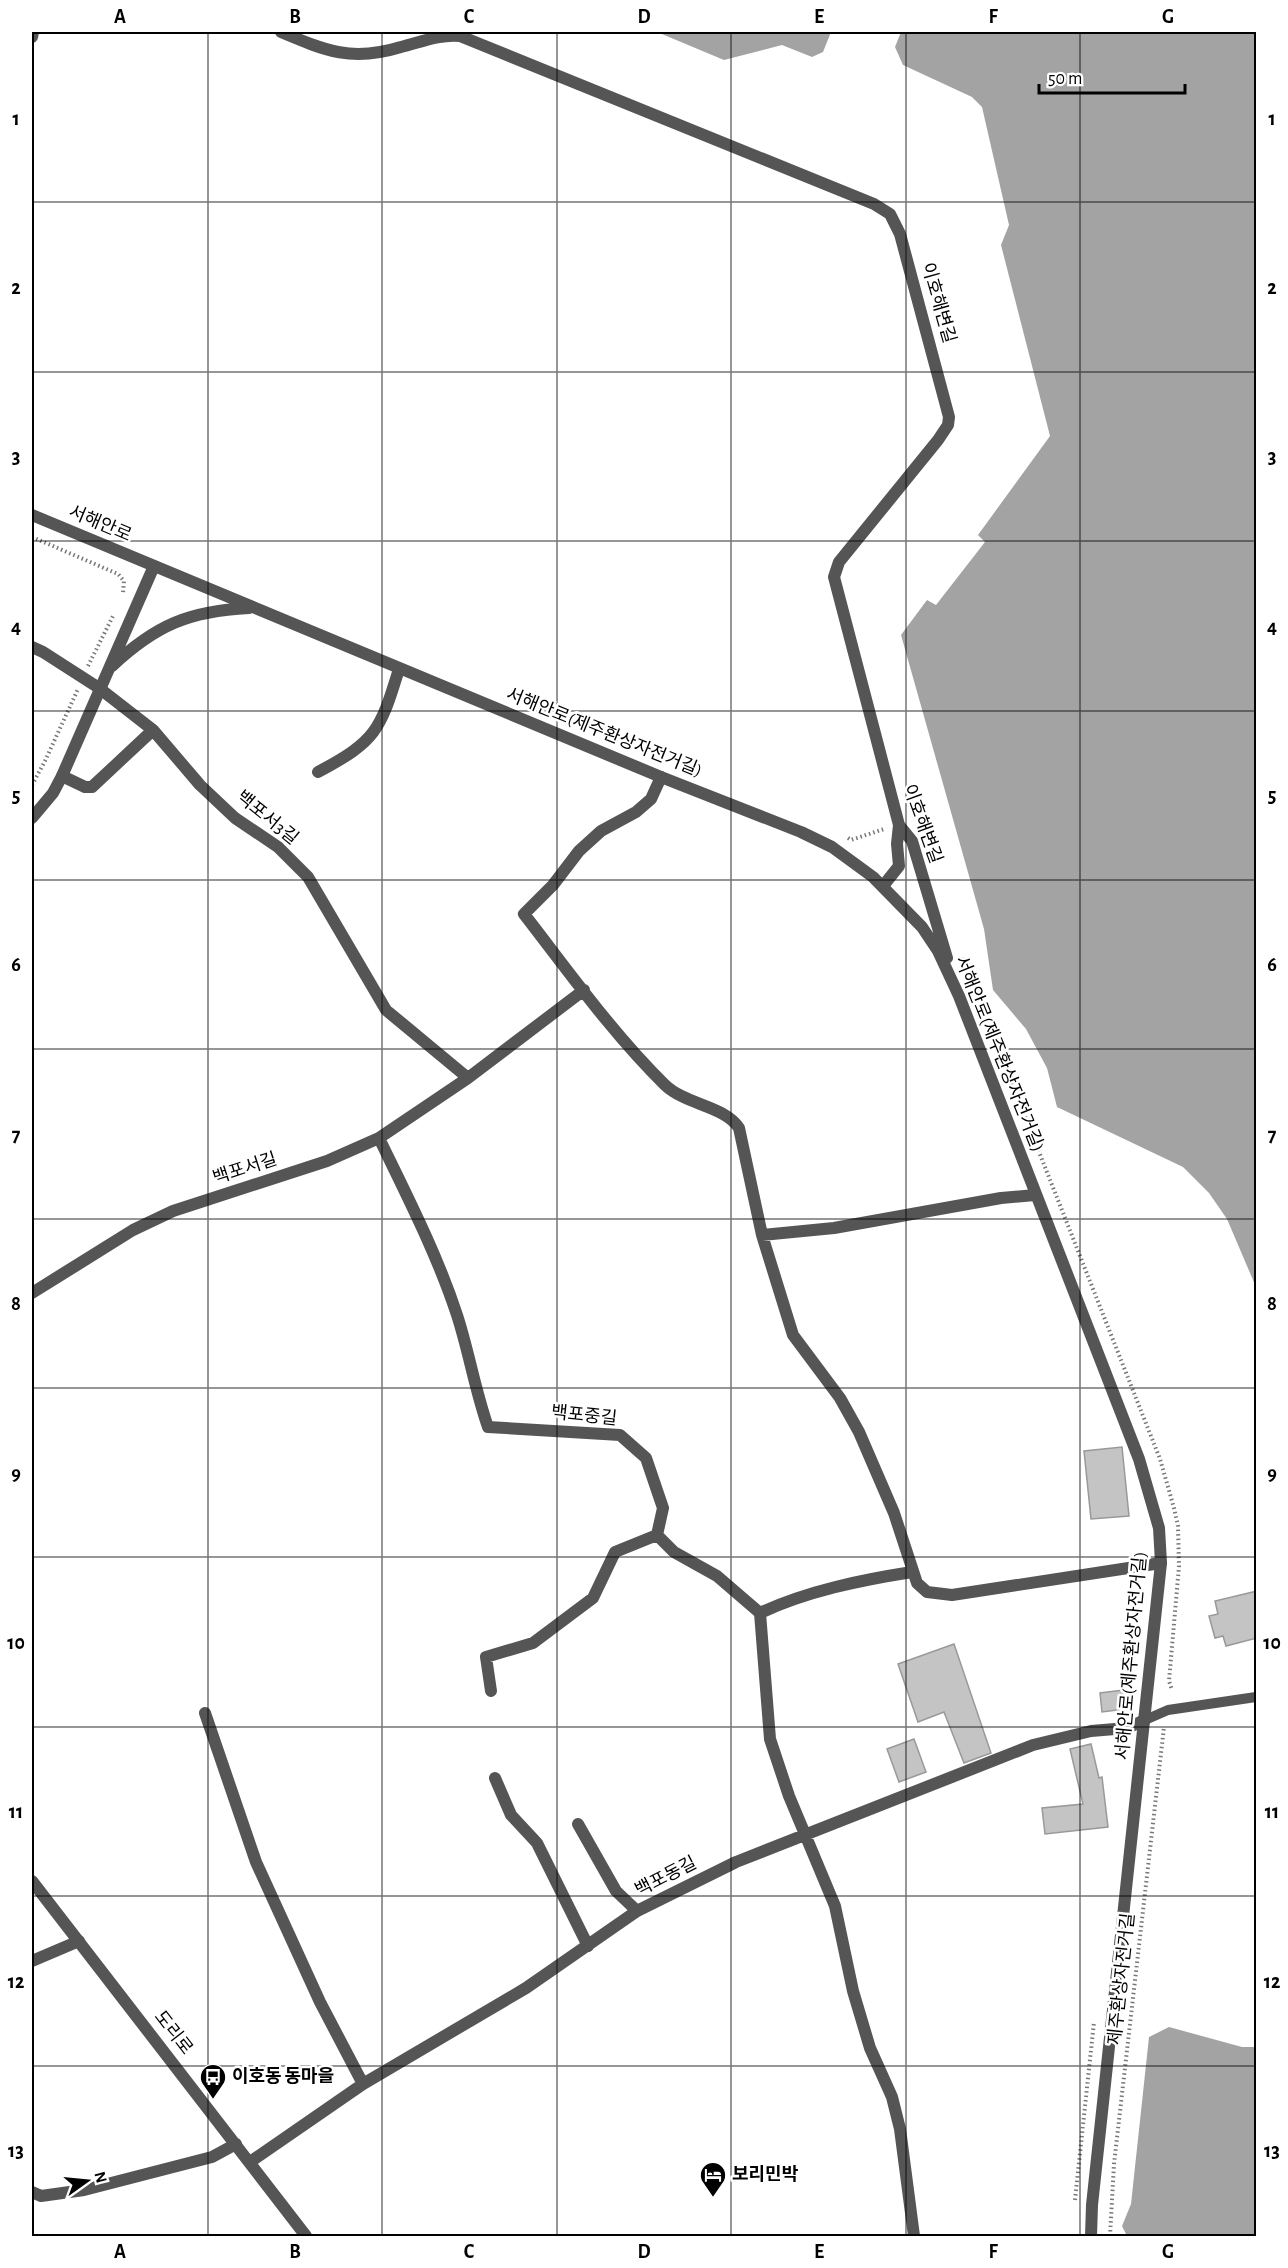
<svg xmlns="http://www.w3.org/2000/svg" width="1288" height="2268" font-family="'Alegreya Sans','Noto Sans KR',sans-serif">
  <rect width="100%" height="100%" fill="#fff"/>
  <path fill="#a3a3a3" d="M657,32H831L823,52L812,57L782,45L724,60Z
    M901,32H1256V1287L1227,1219L1209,1193L1183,1167L1057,1107L1047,1068L1026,1029L993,990L984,929L901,635L927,600L936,605L985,542L978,535L1050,436L1001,245L1009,225L982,107L972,97L903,65L895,47Z
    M1169,2027L1242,2047H1256V2236H1127L1122,2226L1131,2204L1149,2037Z"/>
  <path fill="#c4c4c4" stroke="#999" stroke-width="1.5" d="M1122,1447L1129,1516L1091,1519L1084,1451Z
    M1257,1591V1638L1226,1646L1223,1636L1215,1638L1209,1616L1218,1614L1215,1601Z
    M954,1644L991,1753L964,1763L944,1712L918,1722L898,1664Z
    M1123,1690L1125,1709L1102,1712L1100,1693Z
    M914,1739L926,1772L899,1782L887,1749Z
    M1091,1744L1099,1778L1102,1777L1108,1827L1045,1834L1042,1808L1083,1804L1070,1749Z"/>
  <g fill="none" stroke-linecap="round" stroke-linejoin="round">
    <path stroke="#777" stroke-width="4" stroke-dasharray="1.5 3" stroke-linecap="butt" d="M32,537L118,574L124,581L123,593
      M88,666L114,614
      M32,785L45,761L78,689
      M848,838L851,840L884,829
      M962,958L973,984
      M1002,1058L1160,1459L1174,1508L1178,1526L1179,1566L1169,1681L1172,1690
      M1075,2200L1094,2022
      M1110,2236L1114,2164L1164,1727"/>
    <path stroke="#555" stroke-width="10" d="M1145,1720L1168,1710L1256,1697"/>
    <path stroke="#555" stroke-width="12" d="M32,647L43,652L99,688L153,730L200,785L235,818L278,847L308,877L386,1010L468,1078
      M318,772C376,741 380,731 399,669
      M62,776L85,787H92L153,730
      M661,777L651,799L636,812L601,831L579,851L553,885L524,914C569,972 613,1034 665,1085C686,1105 725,1106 739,1128L762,1235L793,1335L840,1398L859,1432L894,1513L917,1583L927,1592L952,1595L1161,1563
      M379,1138C407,1196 437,1254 457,1315C469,1352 475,1390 488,1427L620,1435L646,1458L663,1508L657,1535L674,1552L717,1576L760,1613C807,1591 861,1580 912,1572
      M762,1235L834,1228L1001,1198L1035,1195
      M32,1293L133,1230L173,1211L327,1161L379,1138L468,1078L584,990
      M760,1613L770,1739L789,1796L835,1906L853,1991L870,2048L892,2097L900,2129L914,2236
      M491,1691L486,1657L533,1643L593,1598L615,1552L657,1535
      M205,1713L256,1862L320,2002L363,2084
      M495,1778L511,1815L537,1843L588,1946
      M578,1824L616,1891L637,1911
      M32,1961L79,1941
      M250,2162L363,2084L526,1988L637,1911L736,1862L1033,1745L1091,1731L1127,1728L1145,1720
      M32,2192L41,2196L84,2190L212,2157L236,2144"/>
    <path stroke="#555" stroke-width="12" d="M281,32C326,51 352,62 401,47C421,42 440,34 460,36L874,204L890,214L900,234L949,417L948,425L938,440L839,562L834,577L899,825L912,841L947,958
      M32,37L33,32
      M32,515L661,777L801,832L832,847L873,877L922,927L938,951L959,996L1139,1459L1159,1528L1161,1563L1092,2205L1091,2236
      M112,666C156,625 189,611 249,608
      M32,818L53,793L62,776L154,566
      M883,886L899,866L897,844L899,825
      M32,1881L306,2236"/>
  </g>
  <path fill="none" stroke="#000" stroke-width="1.5" stroke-opacity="0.55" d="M208,32V2236M382,32V2236M557,32V2236M731,32V2236M906,32V2236M1080,32V2236M32,202H1256M32,372H1256M32,541H1256M32,711H1256M32,880H1256M32,1049H1256M32,1219H1256M32,1388H1256M32,1557H1256M32,1727H1256M32,1896H1256M32,2066H1256"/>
  <defs>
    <g id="bus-pin" transform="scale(1.35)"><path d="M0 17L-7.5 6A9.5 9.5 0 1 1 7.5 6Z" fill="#000" stroke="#fff"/><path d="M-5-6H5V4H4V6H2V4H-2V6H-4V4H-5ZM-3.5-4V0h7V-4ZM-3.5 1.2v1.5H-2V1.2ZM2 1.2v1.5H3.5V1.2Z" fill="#fff"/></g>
    <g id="hotel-pin" transform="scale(1.35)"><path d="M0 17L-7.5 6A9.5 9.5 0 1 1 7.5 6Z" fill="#000" stroke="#fff"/><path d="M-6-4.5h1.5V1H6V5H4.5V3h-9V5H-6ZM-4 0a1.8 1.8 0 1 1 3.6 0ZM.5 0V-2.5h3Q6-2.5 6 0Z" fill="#fff"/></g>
  </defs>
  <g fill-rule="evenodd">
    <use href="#bus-pin" x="213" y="2077"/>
    <use href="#hotel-pin" x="713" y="2175"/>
  </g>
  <g text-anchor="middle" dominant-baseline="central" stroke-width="5" stroke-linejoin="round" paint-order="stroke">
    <g font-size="18" fill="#000" stroke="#fff">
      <text transform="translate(938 303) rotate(74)">이호해변길</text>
      <text transform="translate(100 524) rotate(23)">서해안로</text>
      <text transform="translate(604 733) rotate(22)">서해안로(제주환상자전거길)</text>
      <text transform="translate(267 818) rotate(39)">백포서3길</text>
      <text transform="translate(922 824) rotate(70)">이호해변길</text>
      <text transform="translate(999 1054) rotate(68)">서해안로(제주환상자전거길)</text>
      <text transform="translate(245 1169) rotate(-18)">백포서길</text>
      <text transform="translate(584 1416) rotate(6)">백포중길</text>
      <text transform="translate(1132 1656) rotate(-85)">서해안로(제주환상자전거길)</text>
      <text transform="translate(666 1877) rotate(-27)">백포동길</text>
      <text transform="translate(1122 1979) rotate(-84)">제주환상자전거길</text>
      <text transform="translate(173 2033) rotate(52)">도리로</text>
    </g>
    <g font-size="18" font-weight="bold" fill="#000" stroke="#fff" text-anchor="start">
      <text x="232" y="2077">이호동 동마을</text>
      <text x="732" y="2175">보리민박</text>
    </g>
  </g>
  <rect width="1288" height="2268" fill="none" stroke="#ffffff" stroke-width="66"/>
  <g transform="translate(87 2181) rotate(75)" stroke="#ffffff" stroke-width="4.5" paint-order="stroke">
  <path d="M0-4.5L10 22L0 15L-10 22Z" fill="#000000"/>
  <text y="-9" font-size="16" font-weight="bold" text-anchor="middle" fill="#000000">N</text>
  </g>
  <path d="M1039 84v9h146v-9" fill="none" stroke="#000000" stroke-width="3"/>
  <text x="1048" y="84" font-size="18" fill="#000000" stroke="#ffffff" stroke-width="4.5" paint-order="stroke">50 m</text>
  <rect x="33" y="33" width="1222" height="2202" fill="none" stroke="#000" stroke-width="2"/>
  <g font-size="20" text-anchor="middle" font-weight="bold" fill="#000">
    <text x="120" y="23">A</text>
    <text x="295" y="23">B</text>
    <text x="469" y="23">C</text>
    <text x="644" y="23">D</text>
    <text x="819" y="23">E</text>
    <text x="993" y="23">F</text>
    <text x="1168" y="23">G</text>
    <text x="16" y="125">1</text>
    <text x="1272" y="125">1</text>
    <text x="16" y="294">2</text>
    <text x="1272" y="294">2</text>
    <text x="16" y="463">3</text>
    <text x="1272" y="463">3</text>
    <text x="16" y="633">4</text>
    <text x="1272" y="633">4</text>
    <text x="16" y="802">5</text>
    <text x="1272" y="802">5</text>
    <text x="16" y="971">6</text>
    <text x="1272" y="971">6</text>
    <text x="16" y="1141">7</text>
    <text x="1272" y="1141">7</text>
    <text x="16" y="1310">8</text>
    <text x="1272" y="1310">8</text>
    <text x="16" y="1480">9</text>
    <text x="1272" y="1480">9</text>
    <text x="16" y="1649">10</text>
    <text x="1272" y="1649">10</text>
    <text x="16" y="1818">11</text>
    <text x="1272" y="1818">11</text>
    <text x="16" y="1988">12</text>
    <text x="1272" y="1988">12</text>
    <text x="16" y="2157">13</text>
    <text x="1272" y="2157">13</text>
    <text x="120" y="2258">A</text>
    <text x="295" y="2258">B</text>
    <text x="469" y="2258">C</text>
    <text x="644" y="2258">D</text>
    <text x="819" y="2258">E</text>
    <text x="993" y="2258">F</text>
    <text x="1168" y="2258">G</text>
  </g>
</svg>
